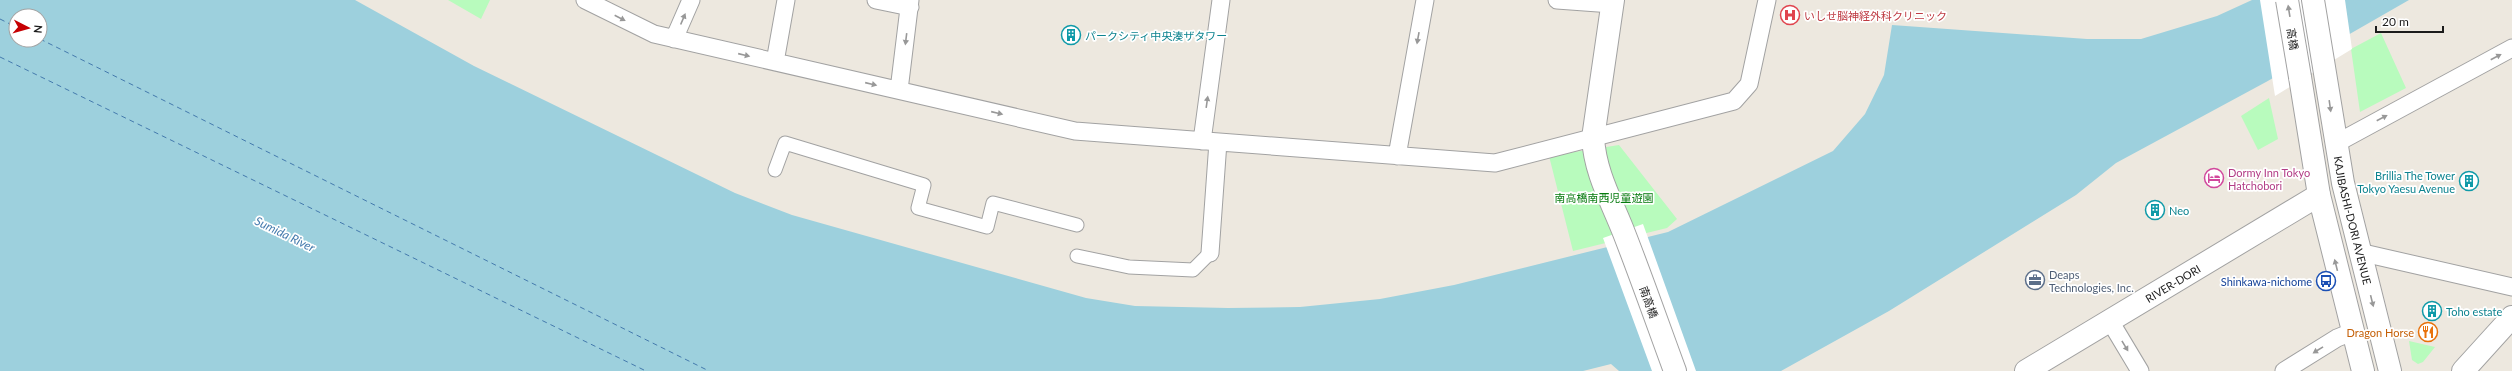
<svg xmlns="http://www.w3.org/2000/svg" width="2512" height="371" font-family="Lato,'Noto Sans JP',sans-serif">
  <rect width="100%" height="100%" fill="#ede8df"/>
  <path fill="#b8fbbd" d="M448,0H490L481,19Z
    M2381,33L2406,88L2360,112L2351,49Z
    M2269,98L2278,139L2258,150L2241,116Z
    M1619,145L1677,219L1667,228L1573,251L1549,156Z
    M2409,341L2435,347L2423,362L2418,364L2412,360Z"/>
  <path fill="#9dd0dd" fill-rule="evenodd" d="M0,0H355L474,66L735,193L792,215L1086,298L1135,306L1228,308L1300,307L1380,299L1454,285L1668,232L1833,151L1865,114L1884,75L1892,25L2087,39H2141L2217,16L2252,0H2409L2266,82L2116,163L2076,195L1889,311L1781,371H1619L1611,364L1583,371H0ZM16,16H40V40H16Z"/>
  <path fill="#fff" d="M2260,0H2345L2352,49L2275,96Z
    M1643,224L1696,371H1652L1603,238Z"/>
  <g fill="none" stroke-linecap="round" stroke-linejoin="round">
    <path stroke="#447aad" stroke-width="1" stroke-dasharray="5 4" stroke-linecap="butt" d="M0,19L16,27
      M40,39L709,371
      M0,57L646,371"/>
    <g stroke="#a2a2a2" stroke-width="15">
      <path id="pedestrian" d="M775,170L785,143L924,185L918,208L987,227L993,203L1077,225
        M1077,256L1129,267L1193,270L1210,253"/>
    </g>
    <g stroke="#a2a2a2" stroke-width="19">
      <path id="minor" d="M585,0L654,34L1075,131L1495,163L1734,101L1749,84L1767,0
        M876,0L910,7
        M1557,0L1612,4
        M674,39L691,0
        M775,62L786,0
        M899,90L910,0
        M1202,141L1221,0
        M2335,144L2512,48
        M1397,156L1425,0
        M2359,252L2512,287
        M1210,253L1218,142
        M2110,321L2140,371
        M2284,371L2337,338L2352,332"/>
    </g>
    <g stroke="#a2a2a2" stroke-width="24">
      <g id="tertiary">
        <path d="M1613,0L1593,138C1595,173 1612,202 1624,233C1642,279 1658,325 1675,371"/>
        <path id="s1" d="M2313,0L2343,183L2390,371"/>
        <path d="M2300,77L2319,195L2363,371"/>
        <path id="s2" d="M2026,371L2319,195"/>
        <path d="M2463,371L2512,317"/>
      </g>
    </g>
    <use href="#pedestrian" stroke="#fff" stroke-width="13"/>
    <use href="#minor" stroke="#fff" stroke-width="17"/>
    <use href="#tertiary" stroke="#fff" stroke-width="22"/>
    <g stroke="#a2a2a2" stroke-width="24" stroke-linecap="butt">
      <path id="tertiary-bridge" d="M2287,0L2300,77"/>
    </g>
    <use href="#tertiary-bridge" stroke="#fff" stroke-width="22"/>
  </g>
  <defs><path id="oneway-solid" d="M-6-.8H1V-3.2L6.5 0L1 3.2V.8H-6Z"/></defs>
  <g fill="#989898">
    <use href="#oneway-solid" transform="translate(2289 11) rotate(-99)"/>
    <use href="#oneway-solid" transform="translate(620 18) rotate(27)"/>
    <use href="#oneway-solid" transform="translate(683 19) rotate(-67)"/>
    <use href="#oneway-solid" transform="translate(1418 38) rotate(100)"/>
    <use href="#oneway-solid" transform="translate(906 39) rotate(97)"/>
    <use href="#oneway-solid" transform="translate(744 55) rotate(13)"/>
    <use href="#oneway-solid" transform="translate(2496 57) rotate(-28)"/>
    <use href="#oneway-solid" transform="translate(871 84) rotate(13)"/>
    <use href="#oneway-solid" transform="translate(1207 102) rotate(-82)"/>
    <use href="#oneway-solid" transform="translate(2330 106) rotate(82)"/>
    <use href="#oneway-solid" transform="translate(997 113) rotate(13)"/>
    <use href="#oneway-solid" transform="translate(2382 118) rotate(-28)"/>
    <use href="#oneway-solid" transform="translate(2336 265) rotate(-104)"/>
    <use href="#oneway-solid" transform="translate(2372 301) rotate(76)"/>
    <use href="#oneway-solid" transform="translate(2125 346) rotate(59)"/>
    <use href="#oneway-solid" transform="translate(2318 350) rotate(148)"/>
  </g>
  <defs>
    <g id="hospital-ring" transform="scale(1)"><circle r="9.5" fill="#fff" stroke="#e0444e" stroke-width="1.5"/><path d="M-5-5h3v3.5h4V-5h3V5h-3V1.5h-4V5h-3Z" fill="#e0444e"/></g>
    <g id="building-ring" transform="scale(1)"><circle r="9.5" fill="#fff" stroke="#0f9aa8" stroke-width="1.5"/><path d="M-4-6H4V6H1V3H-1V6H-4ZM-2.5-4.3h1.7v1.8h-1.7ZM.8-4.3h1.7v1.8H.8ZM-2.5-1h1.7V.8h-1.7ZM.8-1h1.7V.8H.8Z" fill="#0f9aa8"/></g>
    <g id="hotel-ring" transform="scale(1)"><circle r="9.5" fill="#fff" stroke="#d1479c" stroke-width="1.5"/><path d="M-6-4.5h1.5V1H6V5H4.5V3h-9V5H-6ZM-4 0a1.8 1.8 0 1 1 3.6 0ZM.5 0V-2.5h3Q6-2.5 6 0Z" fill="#d1479c"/></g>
    <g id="office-ring" transform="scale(1)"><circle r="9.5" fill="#fff" stroke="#5c6f8a" stroke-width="1.5"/><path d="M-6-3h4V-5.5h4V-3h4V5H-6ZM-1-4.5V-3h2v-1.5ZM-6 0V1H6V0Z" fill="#5c6f8a"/></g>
    <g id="bus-ring" transform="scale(1)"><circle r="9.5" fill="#fff" stroke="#1a4fb4" stroke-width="1.5"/><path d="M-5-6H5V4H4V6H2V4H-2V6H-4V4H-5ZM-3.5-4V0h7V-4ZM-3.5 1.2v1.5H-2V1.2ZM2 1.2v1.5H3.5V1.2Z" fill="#1a4fb4"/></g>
    <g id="restaurant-ring" transform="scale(1)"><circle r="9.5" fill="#fff" stroke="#e8710a" stroke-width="1.5"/><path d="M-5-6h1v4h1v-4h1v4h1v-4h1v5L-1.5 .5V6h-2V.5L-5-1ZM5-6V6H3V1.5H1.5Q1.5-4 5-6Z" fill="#e8710a"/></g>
  </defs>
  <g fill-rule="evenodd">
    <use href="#hospital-ring" x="1790" y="15"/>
    <use href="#building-ring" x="1071" y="35"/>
    <use href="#hotel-ring" x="2214" y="178"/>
    <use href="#building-ring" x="2469" y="181"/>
    <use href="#building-ring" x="2155" y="210"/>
    <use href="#office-ring" x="2035" y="280"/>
    <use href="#bus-ring" x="2326" y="281"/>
    <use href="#building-ring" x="2432" y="311"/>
    <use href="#restaurant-ring" x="2428" y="332"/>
  </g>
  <g text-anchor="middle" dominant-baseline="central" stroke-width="3.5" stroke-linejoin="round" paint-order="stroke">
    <g font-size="11" fill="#be3a42" stroke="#fff" text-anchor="start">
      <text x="1804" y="15">いしせ脳神経外科クリニック</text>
    </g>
    <g font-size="11" fill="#0d838f" stroke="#fff" text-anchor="start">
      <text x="1085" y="35">パークシティ中央湊ザタワー</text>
      <text x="2455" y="175" text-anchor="end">Brillia The Tower<tspan x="2455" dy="13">Tokyo Yaesu Avenue</tspan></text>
      <text x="2169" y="210">Neo</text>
      <text x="2446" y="311">Toho estate</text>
    </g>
    <g font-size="11" fill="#1b1b1b" stroke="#fff">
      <text transform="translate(2293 39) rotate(81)">高橋</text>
      <text stroke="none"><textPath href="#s1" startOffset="224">KAJIBASHI-DORI AVENUE</textPath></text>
      <text stroke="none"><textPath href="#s2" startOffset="171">RIVER-DORI</textPath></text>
      <text transform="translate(1649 302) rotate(70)">南高橋</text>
    </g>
    <g font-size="11" fill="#b23c85" stroke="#fff" text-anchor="start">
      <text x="2228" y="172">Dormy Inn Tokyo<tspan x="2228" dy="13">Hatchobori</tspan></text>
    </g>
    <g font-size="11" fill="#067b0e" stroke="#fff">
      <text x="1604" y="197">南高橋南西児童遊園</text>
    </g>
    <g font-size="11" fill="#4e5e75" stroke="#fff" text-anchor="start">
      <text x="2049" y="274">Deaps<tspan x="2049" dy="13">Technologies, Inc.</tspan></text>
    </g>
    <g font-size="11" fill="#164399" stroke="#fff" text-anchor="end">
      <text x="2312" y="281">Shinkawa-nichome</text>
    </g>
    <g font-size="11" fill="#c56008" stroke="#fff" text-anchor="end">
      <text x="2414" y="332">Dragon Horse</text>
    </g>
    <g font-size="12" font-style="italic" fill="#447aad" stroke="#fff">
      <text transform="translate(285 234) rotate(26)">Sumida River</text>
    </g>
  </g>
  <g transform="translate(28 28) rotate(96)"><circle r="19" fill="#ffffff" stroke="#a4a4a4"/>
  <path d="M0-3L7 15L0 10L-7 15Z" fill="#c60003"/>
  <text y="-6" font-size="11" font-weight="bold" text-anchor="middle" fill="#1b1b1b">N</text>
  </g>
  <path d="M2376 26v6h67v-6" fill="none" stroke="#1b1b1b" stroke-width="2"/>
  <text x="2382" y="26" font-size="12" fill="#1b1b1b" stroke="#ffffff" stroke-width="3" paint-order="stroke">20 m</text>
</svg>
